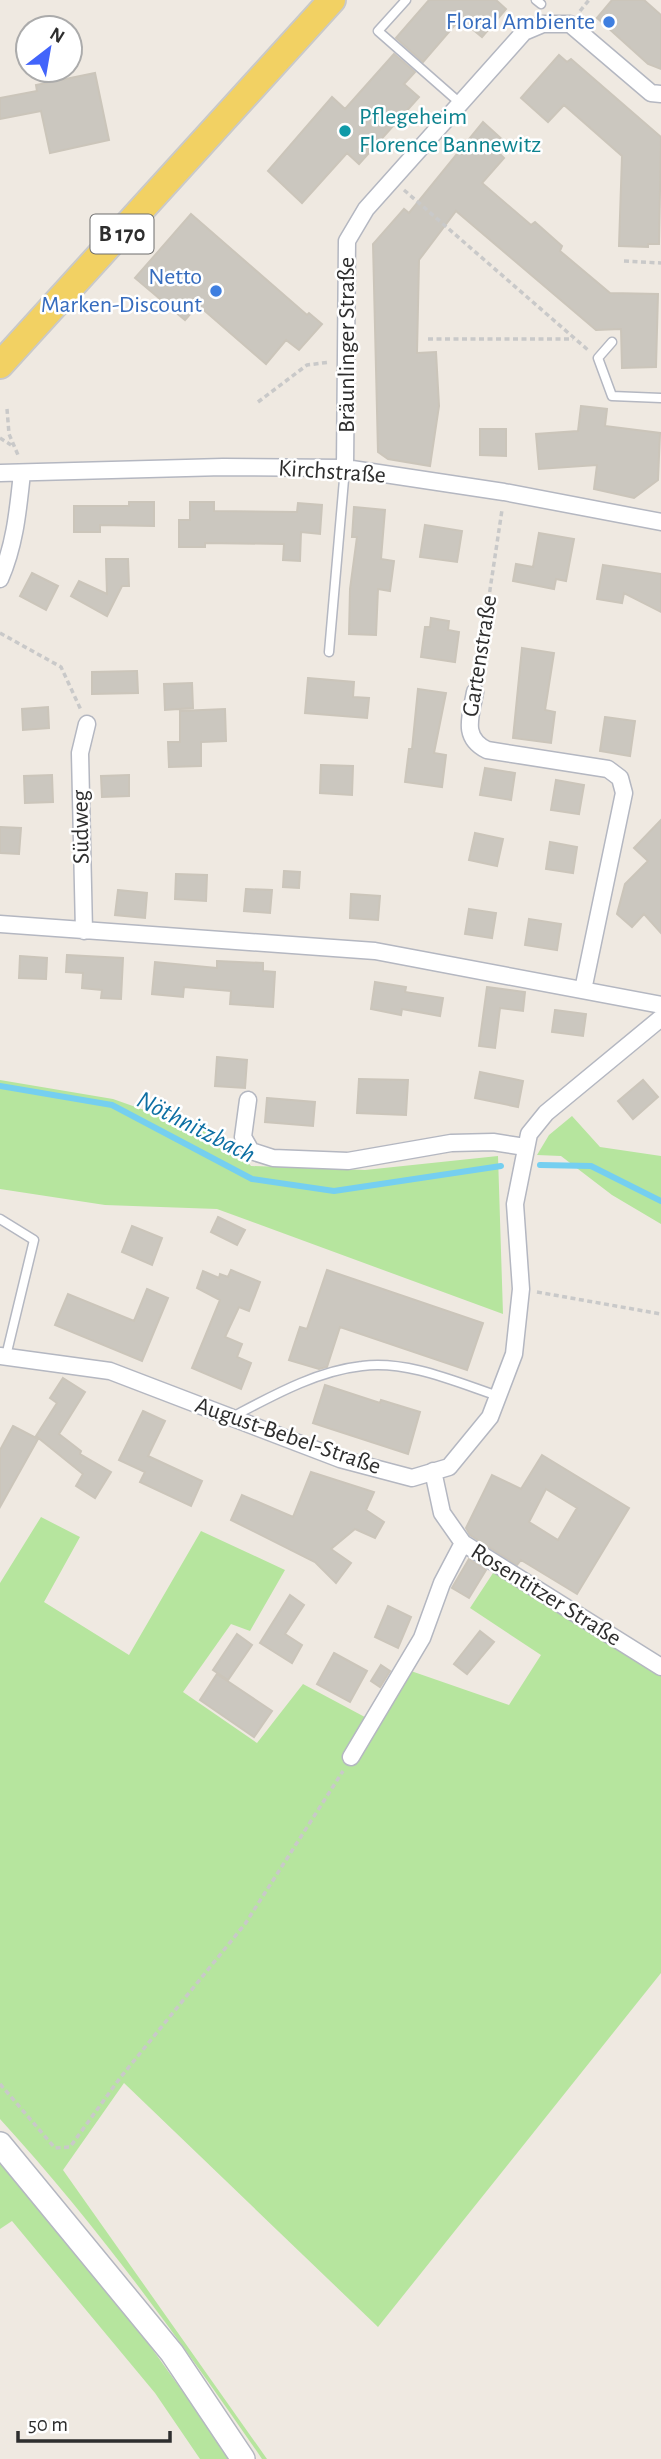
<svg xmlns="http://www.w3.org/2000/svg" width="661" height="2459" font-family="'Alegreya Sans',sans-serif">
  <rect width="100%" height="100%" fill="#efe9e1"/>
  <path fill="#b6e59e" d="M0,1080L113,1099L229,1140L251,1166L365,1170L498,1156L503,1314L217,1209L105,1205L0,1189Z
    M572,1116L600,1147L661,1156V1224L612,1195L561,1156L537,1155L549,1135Z
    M41,1517L80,1537L44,1602L129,1655L201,1531L285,1570L250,1631L231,1624L183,1692L257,1743L303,1684L376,1723L411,1671L509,1705L541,1655L470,1608L495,1570L661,1675V1973L378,2327L124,2083L63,2170L267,2459H262C181,2341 97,2225 0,2119V1583Z
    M0,2158L120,2304L231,2459H200L155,2393L12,2221L0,2229Z"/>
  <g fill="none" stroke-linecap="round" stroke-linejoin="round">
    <path stroke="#75cff0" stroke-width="6" d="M0,1086L112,1105L252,1179L334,1191L501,1166
      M540,1165L591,1166L661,1201"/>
  </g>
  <path fill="#cbc7bf" stroke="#cbc5ba" stroke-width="2" fill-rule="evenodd" d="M429,0H496L506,9L482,37L460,19L423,62L396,38Z
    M612,0H644L661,15V69L648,64L597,18Z
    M394,54L415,72L404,84L419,97L359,164L347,153L302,203L268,171L332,97L345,109Z
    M559,55L567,62L571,59L661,137L659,244H648V247L619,246L622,156L564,105L548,122L521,98Z
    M95,73L109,140L50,153L41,111L0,119V98L37,91L36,85Z
    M483,122L505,142L497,151L504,158L482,183L531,225L535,222L562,246L560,251L610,293L658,294L656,367L622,368L621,329L596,330L456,211L419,260L417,353L436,352L439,406L430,466L388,459L378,452L373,244L404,209L409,213Z
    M191,214L307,315L309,313L322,324L299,350L286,340L266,364L198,305L185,320L135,278Z
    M581,406L607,409L605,426L660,433L658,480L634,498L594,489L597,465L539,469L536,434L578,431Z
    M480,429H506V456L480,455Z
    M129,502H154V526L100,525V532H74V506H129Z
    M190,502H214V511L297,512L298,503L322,505L320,534L301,532L300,561L283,560L284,544L205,543V547H179V520H190Z
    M354,507L385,510L381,559L394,561L390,591L378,589L376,635L349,634L350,589L357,537H352Z
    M425,525L462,531L457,562L420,557Z
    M539,533L574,539L566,581L556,579L554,589L513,581L516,564L533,567Z
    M106,559H128L129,586H122L107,616L71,596L79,581L107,594Z
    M603,565L661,574V612L624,593L622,603L597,599Z
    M32,573L58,586L46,610L20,596Z
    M431,618L449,621L448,630L459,632L455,662L421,657L425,627H430Z
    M522,648L554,653L545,710L555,712L551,743L513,738Z
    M137,671L138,693L92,694V672Z
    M308,678L354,682L353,697L369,698L367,718L305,713Z
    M192,683L193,708L165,710L164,684Z
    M418,689L446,693L434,753L446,755L442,787L405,782L409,749H412Z
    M48,707L49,728L23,730L22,709Z
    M225,709L226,741L201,742V766L169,767L168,742H180V711Z
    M605,717L635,721L630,756L600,751Z
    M321,765L353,766L352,795L320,793Z
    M485,768L515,773L511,800L480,795Z
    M52,775L53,802L25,803L24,776Z
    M129,775V796L102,797L101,776Z
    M556,780L584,785L579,814L551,810Z
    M661,820V933L644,914L632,927L617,914L625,884L648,861L634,848Z
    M0,827L21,828L19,854L0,853Z
    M475,833L503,839L497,866L469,860Z
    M550,842L577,847L573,873L546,869Z
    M284,871L300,872L299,888L283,887Z
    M176,874L207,875L206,901L175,899Z
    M246,889L272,890L270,913L244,911Z
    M118,890L147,893L145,918L115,915Z
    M351,894L380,896L378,920L350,918Z
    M469,909L496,913L492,938L465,934Z
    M529,919L561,924L557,950L525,945Z
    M67,955L123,958L121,999L101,998L102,990L82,988L83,973L66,972Z
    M20,956L47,958L46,979L19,978Z
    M217,961L263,963V971L275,972L273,1007L230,1004L231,991L184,987L183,997L152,994L155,962L217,968Z
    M375,982L406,987L405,992L443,998L440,1016L402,1009L401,1015L371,1009Z
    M487,987L525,992L523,1011L500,1008L495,1048L479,1046Z
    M555,1010L586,1014L583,1036L552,1032Z
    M217,1057L247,1060L245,1088L215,1086Z
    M480,1072L523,1081L518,1107L475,1098Z
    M359,1079L408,1080L406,1115L357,1113Z
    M643,1080L658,1097L633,1119L618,1101Z
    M267,1098L315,1102L313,1126L265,1122Z
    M218,1217L245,1230L237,1245L211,1232Z
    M132,1226L162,1238L152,1265L122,1252Z
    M231,1270L260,1282L249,1311L239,1307L225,1337L242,1344L237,1357L251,1363L241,1389L192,1368L220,1300L197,1288L203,1271L219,1278L220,1274L228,1277Z
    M327,1270L483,1323L467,1370L340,1327L327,1367L319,1369L289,1360L300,1327L307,1329Z
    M147,1289L168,1298L142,1361L55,1325L68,1294L134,1321Z
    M63,1378L85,1392L59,1434L81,1451L80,1454L111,1472L95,1498L76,1486L83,1474L36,1436L57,1403L50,1398Z
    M325,1385L380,1403L381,1400L420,1412L408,1454L313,1423Z
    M143,1411L165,1421L148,1456L202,1481L191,1506L140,1482L145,1472L119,1460Z
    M13,1426L38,1439L0,1507V1450Z
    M542,1455L629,1508L577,1594L521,1560L517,1565L470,1535L466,1528L492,1475L521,1489ZM546,1489L577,1508L558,1540L529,1522Z
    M311,1472L374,1492L366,1510L384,1522L375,1538L355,1529L331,1549L351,1563L336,1583L315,1562L231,1520L242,1495L293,1517Z
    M469,1559L486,1570L469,1598L452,1588Z
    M290,1595L304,1605L285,1634L302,1645L292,1663L260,1643Z
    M388,1606L411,1617L398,1648L375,1637Z
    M480,1631L494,1642L467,1674L454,1664Z
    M237,1634L252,1645L228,1680L213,1670Z
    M334,1653L367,1671L350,1702L317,1684Z
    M381,1665L390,1671L380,1687L371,1681Z
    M217,1674L272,1711L254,1737L200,1700Z"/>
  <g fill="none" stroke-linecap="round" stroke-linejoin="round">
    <g stroke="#b4b7c1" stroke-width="11">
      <path id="service" d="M406,0L378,31L460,103
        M536,0L541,4
        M612,342L598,358L612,396L661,398
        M329,652L345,468
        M0,1219L34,1240L6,1356
        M232,1417C272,1396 316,1371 362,1366C407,1360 456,1382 498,1396"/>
    </g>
    <g stroke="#b4b7c1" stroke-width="19">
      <path id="minor" d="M345,468L347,241L366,209L524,32L543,24H570L651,93L661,94
        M0,473L223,467L345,468L504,492L661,522
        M0,579C15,545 18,510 22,473
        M475,692C471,716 461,737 487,750L608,769L620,778L624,793L583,990
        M0,924L375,951L661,1005
        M84,931L80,753L87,724
        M248,1100L243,1137L251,1151L273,1158L348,1161L451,1143L493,1142L525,1147
        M0,1356L110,1371L340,1459L412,1478L449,1467L490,1417L514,1354L521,1289L515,1204L529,1134L546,1113L661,1018
        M433,1471L442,1513L463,1543L661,1667
        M351,1757L422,1638L442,1583L463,1543"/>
    </g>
    <g stroke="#b4b7c1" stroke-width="26">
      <path id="secondary" d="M0,2144L172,2353L243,2459"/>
    </g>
    <g stroke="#c9c9c9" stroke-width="30">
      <path id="primary" d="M0,365L332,0"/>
    </g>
    <path stroke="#c9c9c9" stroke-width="3.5" stroke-dasharray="5 3.5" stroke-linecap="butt" d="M580,11L589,0
      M404,190L588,350
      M624,261L661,263
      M428,339H573
      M258,402L307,365L330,362
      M7,409L9,434L18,455
      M0,438L11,445
      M0,633L61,667L81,710
      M477,676L502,510
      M537,1292L661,1314
      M0,2084L55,2148L70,2147L120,2078L245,1924L343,1771"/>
    <use href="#service" stroke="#fff" stroke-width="8"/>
    <use href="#minor" stroke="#fff" stroke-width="16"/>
    <use href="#secondary" stroke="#fff" stroke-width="23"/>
    <use href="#primary" stroke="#f2d163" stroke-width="26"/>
  </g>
  <g fill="#3f7fe0" stroke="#fff" stroke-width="2.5">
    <circle cx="609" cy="22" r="7"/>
    <circle cx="216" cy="291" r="7"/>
  </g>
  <circle fill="#0f9aa8" stroke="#fff" stroke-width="2.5" cx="345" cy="131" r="7"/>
  <g text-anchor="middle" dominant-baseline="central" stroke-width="5" stroke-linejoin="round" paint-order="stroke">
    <rect fill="#fff" stroke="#6d6d6d" stroke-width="2" x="90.5" y="214.5" width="63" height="39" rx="5"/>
    <g font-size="23" font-weight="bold" fill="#2e2e2e">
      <text x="122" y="234">B 170</text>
    </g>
    <g font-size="24" fill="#366cbe" stroke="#fff" text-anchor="end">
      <text x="595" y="22">Floral Ambiente</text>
      <text x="202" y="277">Netto<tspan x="202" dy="28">Marken-Discount</tspan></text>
    </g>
    <g font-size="24" fill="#0d838f" stroke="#fff" text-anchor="start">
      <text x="359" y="117">Pflegeheim<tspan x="359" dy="28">Florence Bannewitz</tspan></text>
    </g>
    <g font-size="24" fill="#2e2e2e" stroke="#fff">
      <text transform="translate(347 345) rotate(-90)">Bräunlinger Straße</text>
      <text transform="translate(332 472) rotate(4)">Kirchstraße</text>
      <text transform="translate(480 656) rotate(-81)">Gartenstraße</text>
      <text transform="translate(81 827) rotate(-91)">Südweg</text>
      <text transform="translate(288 1436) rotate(19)">August-Bebel-Straße</text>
      <text transform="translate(546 1595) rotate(32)">Rosentitzer Straße</text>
    </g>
    <g font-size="26" font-style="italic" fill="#0d6fa3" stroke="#fff">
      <text transform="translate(196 1127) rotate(27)">Nöthnitzbach</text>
    </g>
  </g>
  <g transform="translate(49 49) rotate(31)"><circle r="33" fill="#ffffff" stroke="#ababab" stroke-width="2"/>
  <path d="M0-5L12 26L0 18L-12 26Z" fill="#4264fb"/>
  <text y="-10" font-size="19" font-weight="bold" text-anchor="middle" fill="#2e2e2e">N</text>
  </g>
  <path d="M18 2431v10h152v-10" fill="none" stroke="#2e2e2e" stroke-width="3.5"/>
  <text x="28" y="2431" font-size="21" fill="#2e2e2e" stroke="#ffffff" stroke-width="5" paint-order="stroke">50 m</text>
</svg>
